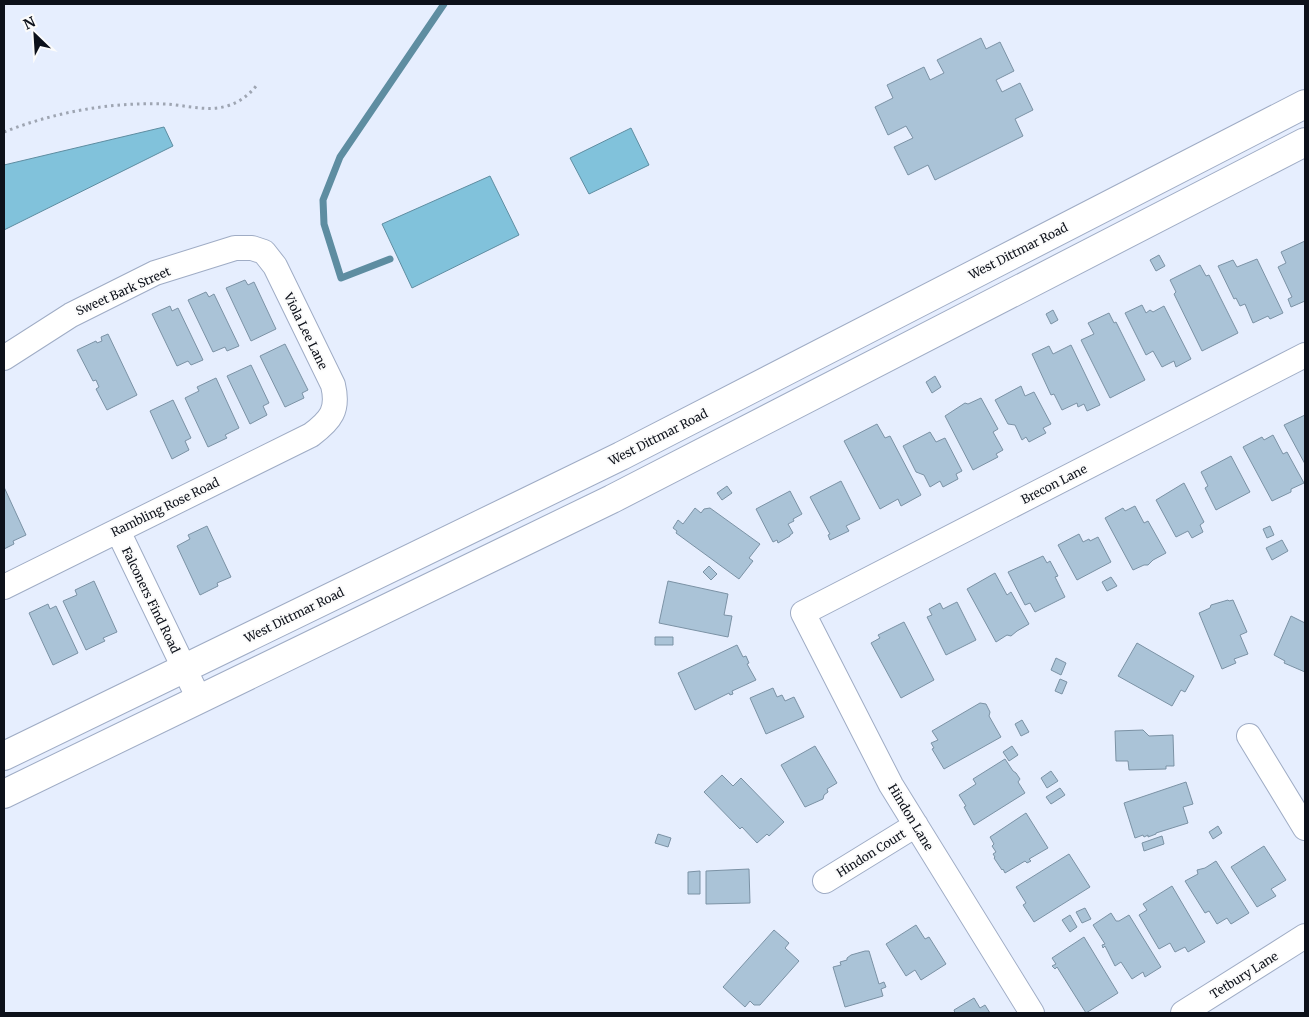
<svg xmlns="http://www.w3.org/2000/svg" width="1309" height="1017" font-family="Merriweather,serif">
  <rect width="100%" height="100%" fill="#e6eefe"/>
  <path fill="#81c2db" stroke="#5e8da1" d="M164,127L173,146L4,230V165Z
    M631,128L649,165L589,194L570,158Z
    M490,176L519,235L412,288L382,224Z"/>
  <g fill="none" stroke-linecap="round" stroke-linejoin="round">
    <path stroke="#5e8da1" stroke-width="7" d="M390,259L341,278L324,224L323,200L340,157L444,4"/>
  </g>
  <path fill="#aac3d7" stroke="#7b92a5" d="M981,38L986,49L1000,42L1014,71L996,80L1002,92L1020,83L1033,110L1015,119L1023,136L935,180L928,165L908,175L894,147L913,138L906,126L888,135L875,107L893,98L887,85L924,67L930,80L944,73L937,60Z
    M1305,241V301L1291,307L1288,299L1292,297L1278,267L1286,263L1281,252Z
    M1159,255L1165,266L1156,271L1150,260Z
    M1257,259L1283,313L1270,319L1268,316L1253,323L1245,304L1240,306L1236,298L1234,299L1218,266L1233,260L1237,267Z
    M1200,265L1206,276L1209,275L1238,333L1202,351L1174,294L1176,292L1170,280Z
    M245,280L248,285L254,282L276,329L251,341L226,288Z
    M206,292L209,297L214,294L239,346L227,351L225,347L213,352L188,300Z
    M1142,305L1146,313L1150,310L1153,312L1164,306L1191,359L1176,367L1174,361L1162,367L1153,351L1146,355L1125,313Z
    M170,306L172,311L178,308L203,360L191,365L188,361L177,366L152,314Z
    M1053,310L1058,320L1051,324L1046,314Z
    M1109,313L1114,323L1116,322L1145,380L1110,398L1081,340L1094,334L1088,323Z
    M108,334L137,395L107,410L96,389L99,387L96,380L93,381L77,350L96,341L97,343L102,341L101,337Z
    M285,344L308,390L302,393L304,398L285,407L260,356Z
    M1071,345L1100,405L1087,411L1084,404L1078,407L1077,403L1062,410L1054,394L1051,395L1032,354L1049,346L1053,354Z
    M251,365L269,403L263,406L267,415L250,424L227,376Z
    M935,376L941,387L932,393L926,382Z
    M216,378L239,428L225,435L227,438L208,447L185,398L199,391L197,387Z
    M1021,386L1025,396L1034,392L1051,424L1043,428L1046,433L1029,442L1026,437L1022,440L1015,425L1008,424L995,400Z
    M981,398L998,429L993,432L1003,450L996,454L998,457L973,470L945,416L965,403L968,404Z
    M173,400L191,438L185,441L189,450L172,459L150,411Z
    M1305,415V464L1284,425Z
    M877,424L885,438L890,436L921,495L901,506L898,499L880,509L844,441Z
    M930,432L936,442L945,438L962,471L956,474L958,479L943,487L940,481L930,487L924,475L916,472L903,446Z
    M1273,435L1283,454L1287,452L1304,483L1291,489V492L1272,501L1243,447L1262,437L1264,440Z
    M1231,456L1250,492L1216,510L1205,488L1208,486L1201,472Z
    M841,481L860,519L846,526L849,531L830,540L828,535L830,534L810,497Z
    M1184,483L1204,522L1200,525L1203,532L1192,538L1188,531L1176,537L1156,500Z
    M727,486L732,493L722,500L717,493Z
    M4,487L26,535L13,541L14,544L4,549Z
    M790,491L802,514L793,519L794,521L788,524L793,533L790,535V536L778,543L777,540L773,542L756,509Z
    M1135,506L1144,523L1148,521L1166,553L1153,560L1148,565H1144L1133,570L1105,518L1123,508L1125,511Z
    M695,508L701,513L704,509L710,508L760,544L749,558L753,561L739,579L676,533L677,531L673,528L678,520L683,524Z
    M207,526L231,577L217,583L218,586L200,595L177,546L190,539L188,535Z
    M1270,526L1274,535L1267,538L1263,529Z
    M1079,534L1083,542L1089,539L1090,541L1098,537L1111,562L1077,580L1058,545Z
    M1282,540L1288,551L1272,560L1266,548Z
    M1043,556L1047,563L1050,561L1058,576L1055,577L1065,597L1035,612L1030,603L1025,605L1008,572Z
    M709,566L717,574L711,580L703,572Z
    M995,573L1007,595L1011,592L1029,624L1017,631L1011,636L1007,635L996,642L967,589Z
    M1111,577L1117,586L1107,591L1102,582Z
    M94,581L117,632L103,638L105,641L86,650L63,601L77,595L75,590Z
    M668,581L728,594L724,615L732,616L728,637L659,623Z
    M1228,600L1229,601L1233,600L1247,632L1240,635L1248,654L1234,659L1236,663L1222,669L1199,613L1210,608L1211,605Z
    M957,602L976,640L946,655L927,617L932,615L929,609L940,603L943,609Z
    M48,604L50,609L56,606L78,653L53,665L29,613Z
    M1291,616L1305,623V672L1284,663L1285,661L1274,655Z
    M904,622L934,680L901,698L871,643L880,638L878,635Z
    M655,637H673V645H655Z
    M1137,643L1194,676L1185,692L1181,690L1172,706L1118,676Z
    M737,645L743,657L746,656L749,663L747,664L756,680L732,691L733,694L730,695L729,693L695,710L678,673Z
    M1056,658L1066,663L1061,675L1051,670Z
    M1060,679L1067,682L1062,694L1055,691Z
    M773,688L777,697L782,695L785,701L794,697L804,717L766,734L750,698Z
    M980,703L986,704L990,712L989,716L1001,737L944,769L932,749L934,748L931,743L938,740L932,731Z
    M1022,720L1029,732L1021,736L1015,724Z
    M1143,730L1149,736L1173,735L1174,766H1166V769L1129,770L1128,761H1116L1115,731Z
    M815,746L837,783L827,789L828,792L824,795L823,799L805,807L781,765Z
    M1012,746L1018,755L1009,761L1003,752Z
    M1005,759L1013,771L1016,773L1020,779L1018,782L1025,793L974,825L964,807L966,806L959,795L976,784L973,779Z
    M1051,771L1058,781L1047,788L1041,778Z
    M722,775L733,786L741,778L784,822L769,836L767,834L757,843L742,827L740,829L704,792Z
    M1186,782L1193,804L1183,807L1188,823L1156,833V834L1148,837V835L1144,837L1143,835L1135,838L1124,803Z
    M1060,788L1065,795L1051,804L1046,797Z
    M1026,813L1048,848L1029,859L1031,861L1027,863L1025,861L1005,873L1003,869L1002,870L994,858L995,857L993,854L996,852L992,846L994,844L990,837Z
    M1218,826L1222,833L1213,839L1209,832Z
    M658,834L671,838L668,847L655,843Z
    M1162,836L1164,844L1144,851L1142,843Z
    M1264,846L1286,880L1271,889L1276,896L1257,907L1231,867Z
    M1069,854L1090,887L1034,922L1023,905L1026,903L1016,887Z
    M1216,861L1249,913L1231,924L1227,918L1217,924L1209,911L1205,913L1185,881L1198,874L1197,870L1205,868Z
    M749,869L750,903L706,904V871Z
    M700,871V894H688V872Z
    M1172,886L1205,942L1188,952L1185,947L1175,952L1170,943L1159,949L1139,915L1147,910L1143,904Z
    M1085,908L1091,919L1082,923L1076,912Z
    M1111,913L1116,921H1119L1129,915L1161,967L1145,977L1143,972L1132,979L1121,962L1115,966L1105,946L1103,948L1102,945L1105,944L1093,925Z
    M1070,915L1077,927L1070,932L1062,920Z
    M916,925L925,939L929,937L946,964L921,980L915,970L906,976L886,944Z
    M774,930L789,943L785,948L799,961L760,1005H754L750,1001L745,1007L723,987Z
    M1084,937L1118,993L1086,1013L1057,967L1055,969L1052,966L1056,964L1052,958Z
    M865,951H869L879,984L884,982L886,987L881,989L883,996L845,1007L833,967L841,965L840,962L847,960V958L851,955Z
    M974,998L980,1008L985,1005L990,1013H955L954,1010Z"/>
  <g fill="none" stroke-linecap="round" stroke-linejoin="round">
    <g stroke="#9facc5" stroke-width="26">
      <path id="street" d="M4,358L71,315L155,273L235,248H252L264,252L275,266L333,385C339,410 331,420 311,435L4,587
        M118,531L199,699
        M1249,736L1305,828
        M825,881L916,825
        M1032,1013L891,785L803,613L1305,355
        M1183,1013L1305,936"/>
    </g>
    <g stroke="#9facc5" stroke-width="30">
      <path id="secondary" d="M4,756L621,456L1305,104
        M4,794L612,499L1305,142"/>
    </g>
    <path stroke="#9ea5b2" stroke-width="3" stroke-dasharray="2.5 4" stroke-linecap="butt" d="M4,132C55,112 110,102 166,104C185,105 207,112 227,106C240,102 249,95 257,85"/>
    <use href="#street" stroke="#fff" stroke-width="24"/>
    <use href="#secondary" stroke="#fff" stroke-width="28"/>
  </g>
  <g text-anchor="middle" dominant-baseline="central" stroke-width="4" stroke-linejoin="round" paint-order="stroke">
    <g font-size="12" fill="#0d111a" stroke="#fbfbfb">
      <text transform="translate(1018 251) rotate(-27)">West Dittmar Road</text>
      <text transform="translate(123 291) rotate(-24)">Sweet Bark Street</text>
      <text transform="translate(306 331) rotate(64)">Viola Lee Lane</text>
      <text transform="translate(658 437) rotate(-27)">West Dittmar Road</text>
      <text transform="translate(1054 484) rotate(-27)">Brecon Lane</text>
      <text transform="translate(165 507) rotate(-26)">Rambling Rose Road</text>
      <text transform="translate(151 600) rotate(64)">Falconers Find Road</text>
      <text transform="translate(294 615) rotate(-26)">West Dittmar Road</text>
      <text transform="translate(911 817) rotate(59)">Hindon Lane</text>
      <text transform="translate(871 853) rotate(-32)">Hindon Court</text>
      <text transform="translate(1244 975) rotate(-32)">Tetbury Lane</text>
    </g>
  </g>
  <rect width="1309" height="1017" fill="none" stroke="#0d111a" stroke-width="10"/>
  <g transform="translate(35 35) rotate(335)" stroke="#fbfbfb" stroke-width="4" paint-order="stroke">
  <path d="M0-4L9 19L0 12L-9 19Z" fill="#0d111a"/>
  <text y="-8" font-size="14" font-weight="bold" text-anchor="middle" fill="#0d111a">N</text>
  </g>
</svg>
